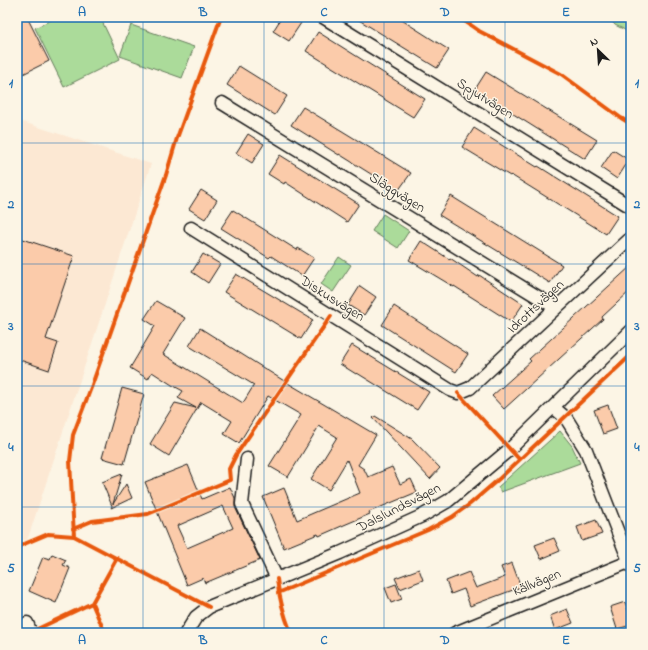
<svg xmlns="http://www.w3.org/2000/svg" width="648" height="650" font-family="'Indie Flower',sans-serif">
  <rect width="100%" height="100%" fill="#fcf5e5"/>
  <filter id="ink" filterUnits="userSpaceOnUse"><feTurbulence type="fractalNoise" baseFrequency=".025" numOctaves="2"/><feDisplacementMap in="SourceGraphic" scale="8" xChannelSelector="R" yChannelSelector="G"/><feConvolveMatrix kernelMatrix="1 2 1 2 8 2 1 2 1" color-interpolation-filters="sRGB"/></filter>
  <g filter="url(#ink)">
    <path fill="#fce8d3" d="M17,120L151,164L27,541L17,538Z"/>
    <path fill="#abdb9a" stroke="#647c5b" d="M57,17H100L120,59L64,87L35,28Z
      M608,17H631V33L615,25Z
      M131,25L194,47L182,78L120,56Z
      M383,214L409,231L398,248L372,231Z
      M339,257L351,265L333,292L321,284Z
      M560,431L572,446L580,463L501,492L498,487Z"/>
    <path fill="#fbcbaa" stroke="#1c1c1c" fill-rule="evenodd" d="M17,17H27L49,61L17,77Z
      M282,17H292L301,23L289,41L273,31Z
      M354,17H397L449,50L437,68Z
      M318,32L425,99L413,117L306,51Z
      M239,66L287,96L275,115L227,85Z
      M486,72L597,140L585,159L491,100L490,101L474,91Z
      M303,107L411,173L398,191L339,154V155L291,125Z
      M474,128L537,167L538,166L618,216L606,234L511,175L510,176L462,147Z
      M248,134L264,144L252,163L236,153Z
      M613,150L629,160L617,179L601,168Z
      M280,155L359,204L347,222L285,182L284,184L268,174Z
      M201,190L217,200L205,219L189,209Z
      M451,196L562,265L550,283L439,215Z
      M233,210L297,250L298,248L314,258L302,276L271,256L269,258L221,228Z
      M17,237L74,256L46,339L58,343L49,370L17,359Z
      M421,241L449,259L450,258L478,277L479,275L523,304L511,322L454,286V287L409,260Z
      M203,254L220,264L208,283L192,272Z
      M631,266V290L602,317L603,319L504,409L492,396L531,361L529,359Z
      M236,274L313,320L301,339L224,292Z
      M360,286L376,297L364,315L348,305Z
      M156,301L185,318L163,354L243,403L254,385L189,346L200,328L281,379L376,435L358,465L364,469L368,477L392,467L400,484L411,479L417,492L369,512L370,514L344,525L319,536L318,534L284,548L263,497L284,488L297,520L360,493L347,460L329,490L311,479L337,437L319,426L288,477L269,466L301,415L268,396L239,443L224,434L232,421L201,402L169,456L150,444L175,403L196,408L178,398L183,391L172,385L152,372L148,379L130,368L155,326L144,319Z
      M394,306L468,354L456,372L382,325Z
      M352,345L429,392L417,410L357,373L356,374L340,364Z
      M122,388L144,394L124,464L102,458Z
      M608,405L617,429L603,434L594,410Z
      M375,416L412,439L440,468L430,479L373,418Z
      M188,465L202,499L230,487L235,498V507L260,560L205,583L203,578L187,585L145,482ZM223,506L233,528L187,548L177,526Z
      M122,474L113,504L126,484L132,498L111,508L112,506L102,482Z
      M596,520L602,534L582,541L577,527Z
      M554,538L560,551L541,559L535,545Z
      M52,554L66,560L63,565L70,568L56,603L29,591L43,557L50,559Z
      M512,563L521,587L470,606L464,589L451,594L446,581L469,572L476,588L505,577L501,567Z
      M419,569L423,580L400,589L395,578Z
      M396,584L402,599L391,603L385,588Z
      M625,602L631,619V625L617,629L610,607Z
      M567,609L573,623L555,630L550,616Z"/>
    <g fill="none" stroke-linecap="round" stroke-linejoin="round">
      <g stroke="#1c1c1c" stroke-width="15">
        <path id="minor" d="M323,17L631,207
          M222,103L556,308
          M191,228L450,390L458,393L470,388L631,238
          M553,407L566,418L586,450L631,566
          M247,459L242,504L277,579
          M27,623L31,633
          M186,633L196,617L209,607L340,553L422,516L448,501L510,449L631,331
          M455,633L631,561"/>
      </g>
      <use href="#minor" stroke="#fcf5e5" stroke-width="12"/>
      <g stroke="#fcf5e5" stroke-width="6">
        <path id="cycleway" d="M459,17L479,31L561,74L621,118L631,124
          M458,393L519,459
          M73,529L92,521L148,514L230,480L229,469L236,455L331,316
          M17,547L48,534L74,536
          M277,579C279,599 284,615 291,633
          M278,593L428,530L452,517L470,504L500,478L631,355
          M209,607L74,536L70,461L73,435L92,385L166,175L177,138L221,17
          M31,632L92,603
          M105,633L92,603L117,558"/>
      </g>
      <use href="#cycleway" stroke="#e8590c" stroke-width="4"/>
    </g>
  </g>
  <path fill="none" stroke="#1f6fb2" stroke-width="1" stroke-opacity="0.55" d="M143,17V633M264,17V633M384,17V633M505,17V633M17,143H631M17,264H631M17,386H631M17,507H631"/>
  <g text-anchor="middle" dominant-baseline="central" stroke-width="3" stroke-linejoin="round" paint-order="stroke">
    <g font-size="14" fill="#1c1c1c" stroke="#fcf5e5">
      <text transform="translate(485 99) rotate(32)">Spjutvägen</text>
      <text transform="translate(397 193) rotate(32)">Släggvägen</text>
      <text transform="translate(332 299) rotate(32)">Diskusvägen</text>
      <text transform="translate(536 307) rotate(-43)">Idrottsvägen</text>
      <text transform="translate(399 508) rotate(-27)">Dalslundsvägen</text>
      <text transform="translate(537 583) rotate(-22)">Källvägen</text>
    </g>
  </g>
  <rect width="648" height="650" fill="none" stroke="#fcf5e5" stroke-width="44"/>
  <g transform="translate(598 50) rotate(335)" stroke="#fcf5e5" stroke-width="3" paint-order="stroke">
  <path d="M0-3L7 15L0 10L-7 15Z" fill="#1c1c1c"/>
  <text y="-6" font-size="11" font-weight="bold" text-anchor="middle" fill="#1c1c1c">N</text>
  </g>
  <rect x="22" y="22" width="604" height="606" fill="none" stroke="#1f6fb2" stroke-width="1.5"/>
  <g font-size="13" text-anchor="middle" font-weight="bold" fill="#1f6fb2">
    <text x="82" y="16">A</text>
    <text x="203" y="16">B</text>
    <text x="324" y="16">C</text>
    <text x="445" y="16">D</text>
    <text x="566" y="16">E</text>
    <text x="11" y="87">1</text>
    <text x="637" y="87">1</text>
    <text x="11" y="208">2</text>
    <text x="637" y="208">2</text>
    <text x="11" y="330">3</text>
    <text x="637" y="330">3</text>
    <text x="11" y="451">4</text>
    <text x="637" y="451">4</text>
    <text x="11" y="572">5</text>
    <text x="637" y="572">5</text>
    <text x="82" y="644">A</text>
    <text x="203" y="644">B</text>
    <text x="324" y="644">C</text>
    <text x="445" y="644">D</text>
    <text x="566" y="644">E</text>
  </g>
</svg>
